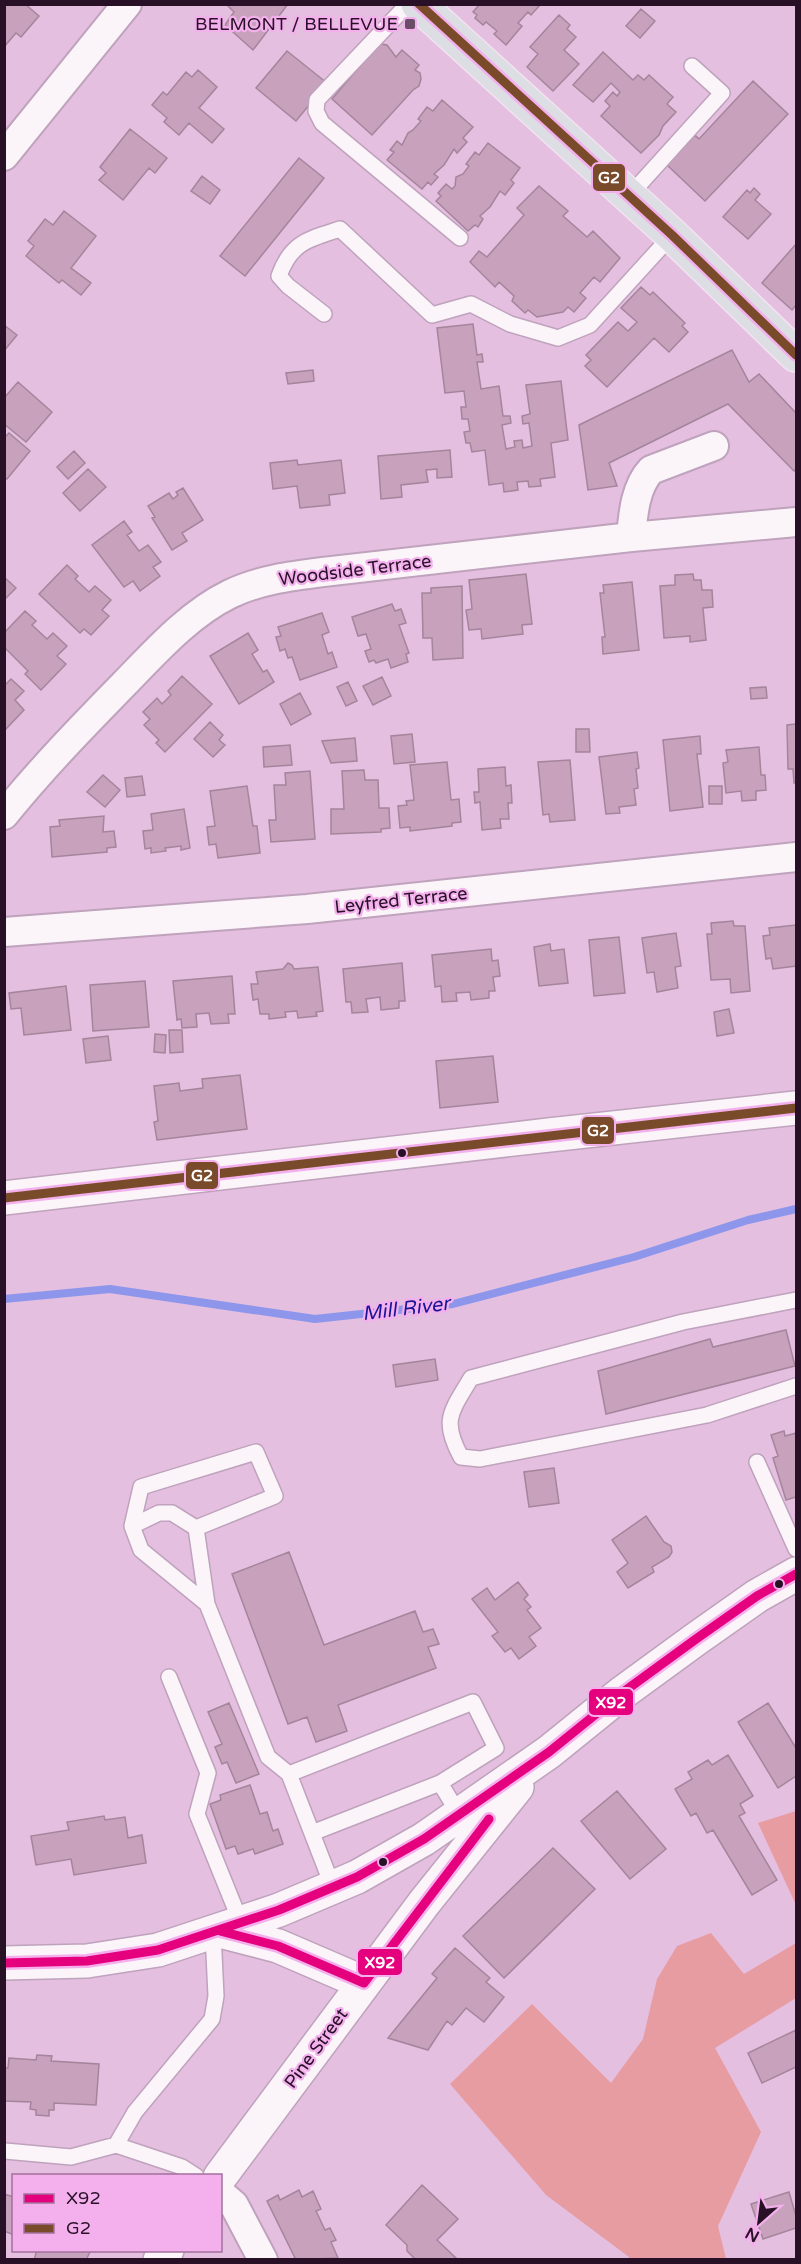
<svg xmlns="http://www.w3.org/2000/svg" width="801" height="2264" font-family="'Varela Round',sans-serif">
  <rect width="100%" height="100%" fill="#e4bfe0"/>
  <path fill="#e79ca2" d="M796,1811V1905L758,1823Z
    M711,1933L744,1974L796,1943V1998L715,2048L761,2132L718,2226L726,2259H629V2257L546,2195L450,2084L532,2004L611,2083L643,2039L657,1979L677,1946Z"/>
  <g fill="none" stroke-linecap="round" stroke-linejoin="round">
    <path stroke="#8d96eb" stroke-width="8" d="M4,1299L110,1289L315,1319L453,1304L634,1257L748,1220L796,1209"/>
  </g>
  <path fill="#c8a1bc" stroke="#a4859b" stroke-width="1.5" d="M4,4H25L39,16L21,37L16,33L4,47Z
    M230,4H288L253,50L225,25L234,12L228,6Z
    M480,4H541L531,15L528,12L518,23L522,26L506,45L494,34L497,31L486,22L483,25L475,18L477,15L473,12Z
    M641,9L655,21L640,38L626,26Z
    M559,15L570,25L567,29L576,37L564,50L579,64L553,91L527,67L538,54L530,47Z
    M381,44L387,45L396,57L402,50L419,65L415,70L420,73L421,79L419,86L413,90L372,135L332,99L378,45Z
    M287,51L327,83L296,121L256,88Z
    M603,52L633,80L638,75L644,80L649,75L673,97L667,104L676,112L663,126L659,135L641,153L601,116L610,106L605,101L613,92L617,96L620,92L611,83L593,102L573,85Z
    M198,70L217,87L199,108L224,129L212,143L189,123L179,135L164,122L167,118L152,105L163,92L167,95L186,72L192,77Z
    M753,81L788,114L705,201L667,165L695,135L699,139Z
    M442,100L473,127L463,138L467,142L457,153L454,149L444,165L434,174L438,177L431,185L428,182L422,189L387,160L394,152L390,150L397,141L402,145L408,133L413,130L421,121L418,119L427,107L433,111Z
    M130,129L167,158L155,173L149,168L123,200L99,180L106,173L100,167Z
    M488,143L520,168L511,180L514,183L505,195L500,191L490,207L480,216L483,219L478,227L475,225L468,231L436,201L441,196L438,193L446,184L452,189L455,186L456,177L463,174L469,166L466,164L475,152L479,155Z
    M299,158L324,178L245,276L220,256Z
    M202,176L220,190L210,204L191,191Z
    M539,186L568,211L563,216L587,237L593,231L620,258L600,282L594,277L580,293L586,298L574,312L568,307L563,312L537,317L528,310L525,313L512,301L514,296L499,282L495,287L470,262L479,251L487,257L524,215L517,208Z
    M754,188L760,194L755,200L771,214L748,239L723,217L747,190L750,193Z
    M64,211L96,236L71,268L91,283L81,295L62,280L59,283L26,256L34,246L28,241L45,219L53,225Z
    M796,244V305L792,310L762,283Z
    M641,287L650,295L653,292L685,323L682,326L688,332L669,352L654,338L607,387L585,366L591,360L586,355L618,322L628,331L637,322L621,308Z
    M473,324L477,355L482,354L483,362H477L481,389L499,386L503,416H510L511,423L502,425L506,449L515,447L514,441L522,440L523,448L532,446L529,423L523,424L522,416L530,414L526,385L561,381L568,440L551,443L555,477L540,479L541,486L529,487L528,481L517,482L518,490L504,492L503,483L489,485L485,450L472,452L470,443H466L464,432L470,431L468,419H462L461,407H466L464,391L445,393L437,328Z
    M4,325L17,335L4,351Z
    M732,350L749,382L759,374L796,413V469L794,471L728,404L609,463L617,486L588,490L579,425Z
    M313,370L314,381L288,384L286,373Z
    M18,382L52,412L26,442L4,424V398Z
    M9,433L30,451L7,479L4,477V438Z
    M450,450L452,477L437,478V469L426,470L428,482L401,485L402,497L381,499L378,456Z
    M74,451L85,463L68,479L57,467Z
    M297,460L298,465L341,460L345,493L329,495L330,505L300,508L297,486L273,489L270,463Z
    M88,469L106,487L80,511L63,493Z
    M183,488L203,520L182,533L187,541L172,550L152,518L155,517L148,506L169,493L173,499L178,495L176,492Z
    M124,521L132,532L127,535L139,551L148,545L161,562L153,567L160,576L140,591L133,581L124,587L92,545Z
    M67,565L78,576L75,579L89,592L95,586L111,600L102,610L109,616L91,635L84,629L80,633L39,594Z
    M526,574L532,624L522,625L523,634L482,639L481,629L469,630L466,610L472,609L469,580Z
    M693,574L694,580H701L702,590H712L713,607L703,608L706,640L690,642V636L664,638L660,586L675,585V575Z
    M4,577L16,588L4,600Z
    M632,582L639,650L603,654L602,637H605L600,593H604L603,585Z
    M462,586L463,658L433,660L432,638H423L422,593H431V588Z
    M392,604L395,611L401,609L406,623L399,625L409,653L406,654L408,662L391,668L388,659L376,663L374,660L369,662L365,651L371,649L366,634L358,636L352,617Z
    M25,611L36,621L32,625L47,639L53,633L67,646L57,656L66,664L41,690L25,674L28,671L4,647V633Z
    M322,613L329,632L322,635L328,654L332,652L337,667L300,680L292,657L288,658L285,649L280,651L276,637L281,636L278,627Z
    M248,633L258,650L252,654L263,672L267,670L274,682L239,704L210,656Z
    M182,676L212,704L165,752L156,743L159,740L144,725L150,719L143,712L157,698L162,704L171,695L168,691Z
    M382,677L391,696L373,705L363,686Z
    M11,679L24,691L15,700L24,710L4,731V686Z
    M348,682L357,701L346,706L337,687Z
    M766,687L767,698L751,699L750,688Z
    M300,693L311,714L291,725L280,704Z
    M210,722L223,735L219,740L225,745L213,757L194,739Z
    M796,724V783H794L793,769H788L787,725Z
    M576,729H589L590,752H576Z
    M412,734L415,762L394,764L391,736Z
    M700,736L701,754H697L703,807L670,811L663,740Z
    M355,738L357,761L331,763L322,741Z
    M290,745L292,765L264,767L263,747Z
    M759,747L761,775H765L766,790L756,791V800L742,801L741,791L726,793L723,763L728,762L726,750Z
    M637,752L639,768L636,769L638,788L634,789L636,805L619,807L620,813L606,814L599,757Z
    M570,760L575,820L550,822L549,814L543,815L538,762Z
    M447,762L451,800L459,799L461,822L452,823V826L410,831V827L400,828L398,806L407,805L406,801L414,800L410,765Z
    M505,767L506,786L511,785L512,803H508L509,819H500L501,828L482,830L480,802L475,803L474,792H479L478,769Z
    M364,770L365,780H378L379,808H389L390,828L381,829V832L331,834V809H344L342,771Z
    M310,771L315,839L271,842L269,820H276L274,785H286L285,773Z
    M103,775L120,790L105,807L87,792Z
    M142,776L145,795L127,797L125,778Z
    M247,786L253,826H257L260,853L218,858L216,844L209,845L207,827L215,826L210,791Z
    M709,786H722V804H709Z
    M184,809L190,848L181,850V846L165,848L166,851L151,853V848L145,849L143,831L153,830L151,814Z
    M104,816L103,832L114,831L116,847L107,848V852L52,857L50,827L60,826L59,820Z
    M733,921L734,926H745L750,991L731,993L730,979L711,980L707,934H712L711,923Z
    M796,925V966L773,969L771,958L766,959L763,936L770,935L769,928Z
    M676,933L681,966L675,967L678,988L657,992L654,972L647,973L642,938Z
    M619,937L625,993L594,996L589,940Z
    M550,944L551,951L564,949L568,983L539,986L534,947Z
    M491,949L492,961L498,960L500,976L493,977L495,991H489V998L471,1000L470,992L456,993L457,1001L442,1002L441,986L435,987L432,955Z
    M288,963L292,965L294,969L318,967L323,1011L316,1012L317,1016L298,1018L297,1011L285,1012L286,1017L269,1019V1014H260L258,999L253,1000L251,984H258L256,972L283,969Z
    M402,963L405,1001H399V1008L381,1010L380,997L366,999L368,1012L352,1013L351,1002H346L343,969Z
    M232,976L235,1014H228L229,1023L211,1024L209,1013L196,1014L197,1027L182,1028L181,1019L177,1020L173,981Z
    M145,981L149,1027L93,1031L90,985Z
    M66,986L71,1030L24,1035L21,1008L11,1009L9,993Z
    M729,1009L734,1033L717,1036L714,1012Z
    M169,1030H182L183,1052L170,1053Z
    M155,1034L166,1035L165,1053L154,1052Z
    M108,1036L111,1060L86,1063L83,1039Z
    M493,1056L498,1102L440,1108L436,1061Z
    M240,1075L247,1129L157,1140L154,1122L158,1121L154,1086L179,1083L180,1091L203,1088L202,1079Z
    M786,1330L795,1366L606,1414L598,1371L710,1339L713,1347Z
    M435,1359L438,1380L396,1387L393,1365Z
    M784,1431L785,1436L796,1433V1497L786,1500L773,1458L778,1456L771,1435Z
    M554,1468L559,1503L529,1507L524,1472Z
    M646,1516L664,1542L671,1546L672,1552L669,1557L652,1567L654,1572L628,1588L617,1572L628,1563L612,1540Z
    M289,1552L324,1645L415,1611L423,1632L433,1629L439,1644L428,1647L436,1668L338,1705L347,1731L316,1742L307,1717L288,1724L232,1574Z
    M518,1582L528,1595L524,1599L531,1607L527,1610L541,1628L529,1637L536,1646L519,1659L511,1648L505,1652L492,1636L498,1632L472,1599L487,1588L495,1600Z
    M229,1703L259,1774L236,1783L227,1762L222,1764L215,1747L222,1744L208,1712Z
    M768,1703L796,1748V1776L778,1788L738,1722Z
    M728,1755L753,1796L740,1804L745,1813L739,1816L777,1880L752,1895L713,1830L707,1833L696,1813L691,1816L675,1789L692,1779L688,1772L708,1760L712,1765Z
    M250,1785L260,1814L267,1812L273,1831L278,1829L283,1844L255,1854L253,1849L238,1854L235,1846L226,1849L210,1804L221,1800L220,1795Z
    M617,1791L666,1849L630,1879L581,1821Z
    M104,1816L105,1820L125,1817L128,1838L142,1835L146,1863L74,1875L71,1859L36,1865L31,1836L69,1830L67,1822Z
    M553,1848L595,1889L504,1978L463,1936Z
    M455,1948L490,1978L486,1982L504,1997L484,2022L466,2008L452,2025L447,2021L428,2050L388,2038L437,1978L432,1974Z
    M796,2030V2067L762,2083L748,2053Z
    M37,2055L52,2056L51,2061L99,2064L96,2105L54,2103V2110H49V2116L36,2115V2110L30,2109L31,2102L4,2101V2068H8L9,2058L36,2060Z
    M422,2185L458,2219L437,2240L458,2260L415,2259L407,2251V2245L386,2225Z
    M299,2190L302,2197L313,2191L321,2209L316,2211L325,2230L330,2228L336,2240L331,2242L338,2258L296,2260L267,2201L278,2195L280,2200Z
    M789,2192L796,2216V2228L763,2239L751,2204Z
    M4,2194L14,2197V2235L4,2231Z
    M37,2250H91L86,2260H34Z"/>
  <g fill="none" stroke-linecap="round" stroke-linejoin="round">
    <g stroke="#bfa2bc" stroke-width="18">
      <path id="lane" d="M408,4L317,100L316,111L322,123L460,238
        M629,196L722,93L692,66
        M324,314L288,286L279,276C291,242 309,239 340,229L432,315L471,304L510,324L558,338L590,325L672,235
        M796,1300L683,1322L471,1378C451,1412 441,1420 461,1457L480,1459L707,1415L796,1386
        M757,1462L796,1549
        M132,1526L159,1513H172L196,1528L207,1604L268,1757L289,1774
        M196,1528L275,1496L256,1452L141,1487L132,1526L141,1550L207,1604
        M169,1677L208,1773L197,1814L241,1923
        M312,1833L440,1783
        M335,1887L327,1872L289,1774L473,1702L496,1748L440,1783L459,1814
        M116,2145L135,2112L212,2019L216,1996L213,1933
        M5,2151L71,2157L116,2145L182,2167L196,2176"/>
    </g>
    <g stroke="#bfa2bc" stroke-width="32">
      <path id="street" d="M4,156L127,4
        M631,537C633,515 635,487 651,470L714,446
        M4,815C42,768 83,726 125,683C156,651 189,614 230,594C259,580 291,576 323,572L631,537L796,522
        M4,932L307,909L796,857
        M220,2193L234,2205L263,2260"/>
    </g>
    <g stroke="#bfa2bc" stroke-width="36">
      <path id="secondary" d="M4,1198L549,1135L796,1108
        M220,1931L278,1946L364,1983
        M4,1963L87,1961L158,1950L279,1910L357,1877L424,1839L549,1752L622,1693L696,1639L757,1596L796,1574
        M220,2177L424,1903L517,1787
        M160,2260L167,2250"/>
    </g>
    <g stroke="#f3e2f1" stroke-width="36">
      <path id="primary" d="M418,4L672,235L796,355"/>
    </g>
    <use href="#lane" stroke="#fbf5fa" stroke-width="15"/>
    <use href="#street" stroke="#fbf5fa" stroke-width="28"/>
    <use href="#secondary" stroke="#fbf5fa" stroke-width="33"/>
    <use href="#primary" stroke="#dcdee3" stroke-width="33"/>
    <g stroke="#f3b0ec" stroke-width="14">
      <path id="bus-1" d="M220,1931L278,1946L364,1983L489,1819
        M4,1963L87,1961L158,1950L279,1910L357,1877L424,1839L549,1752L622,1693L696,1639L757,1596L796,1574"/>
    </g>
    <g stroke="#f3b0ec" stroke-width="14">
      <path id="bus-2" d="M419,4L672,235L796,355
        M4,1198L796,1108"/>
    </g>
    <use href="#bus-1" stroke="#e5007d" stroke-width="9"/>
    <use href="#bus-2" stroke="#7a4b2a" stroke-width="9"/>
  </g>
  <rect fill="#6a4d67" stroke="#f3b0ec" stroke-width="2" x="404" y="18" width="12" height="12" rx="3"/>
  <g fill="#281026" stroke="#f3b0ec" stroke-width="2">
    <circle cx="402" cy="1153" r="5"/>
    <circle cx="779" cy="1584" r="5"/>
    <circle cx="383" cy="1862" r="5"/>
  </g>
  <g text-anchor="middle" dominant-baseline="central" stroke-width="4.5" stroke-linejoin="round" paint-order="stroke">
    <g font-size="18" fill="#281026" stroke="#f3b0ec" text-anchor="end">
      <text x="398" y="24">BELMONT / BELLEVUE</text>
    </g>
    <g font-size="18" fill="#281026" stroke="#f3b0ec">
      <text transform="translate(355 570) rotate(-7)">Woodside Terrace</text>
      <text transform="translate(401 900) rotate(-6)">Leyfred Terrace</text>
      <text transform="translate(316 2048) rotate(-54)">Pine Street</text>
    </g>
    <g font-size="20" font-style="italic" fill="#1a1496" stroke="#f3b0ec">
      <text transform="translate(406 1309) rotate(-7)">Mill River</text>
    </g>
  </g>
  <g stroke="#f3b0ec" stroke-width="2">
    <rect x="592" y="163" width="34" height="29" rx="6" fill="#7a4b2a"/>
    <rect x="581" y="1116" width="34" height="29" rx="6" fill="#7a4b2a"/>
    <rect x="185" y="1161" width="34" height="29" rx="6" fill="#7a4b2a"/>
    <rect x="588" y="1688" width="46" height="28" rx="6" fill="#e5007d"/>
    <rect x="357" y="1948" width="46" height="28" rx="6" fill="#e5007d"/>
  </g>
  <g font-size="16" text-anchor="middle" font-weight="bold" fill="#fff">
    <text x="609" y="183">G2</text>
    <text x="598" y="1136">G2</text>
    <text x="202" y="1181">G2</text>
    <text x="611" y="1708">X92</text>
    <text x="380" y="1968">X92</text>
  </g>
  <rect width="801" height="2264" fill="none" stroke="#281026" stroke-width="12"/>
  <rect x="12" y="2174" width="210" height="78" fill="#f3b0ec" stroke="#a2709d" stroke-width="1.5"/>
  <rect x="24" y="2194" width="30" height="9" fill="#e5007d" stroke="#a2709d" stroke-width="1.5"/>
  <text x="66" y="2204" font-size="18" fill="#281026">X92</text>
  <rect x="24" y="2224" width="30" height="9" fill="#7a4b2a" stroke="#a2709d" stroke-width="1.5"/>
  <text x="66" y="2234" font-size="18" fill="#281026">G2</text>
  <g transform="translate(759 2222) rotate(208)" stroke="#f3b0ec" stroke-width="4.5" paint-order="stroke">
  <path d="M0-4.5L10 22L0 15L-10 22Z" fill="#281026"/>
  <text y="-9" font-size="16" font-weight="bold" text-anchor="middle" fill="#281026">N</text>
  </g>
</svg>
